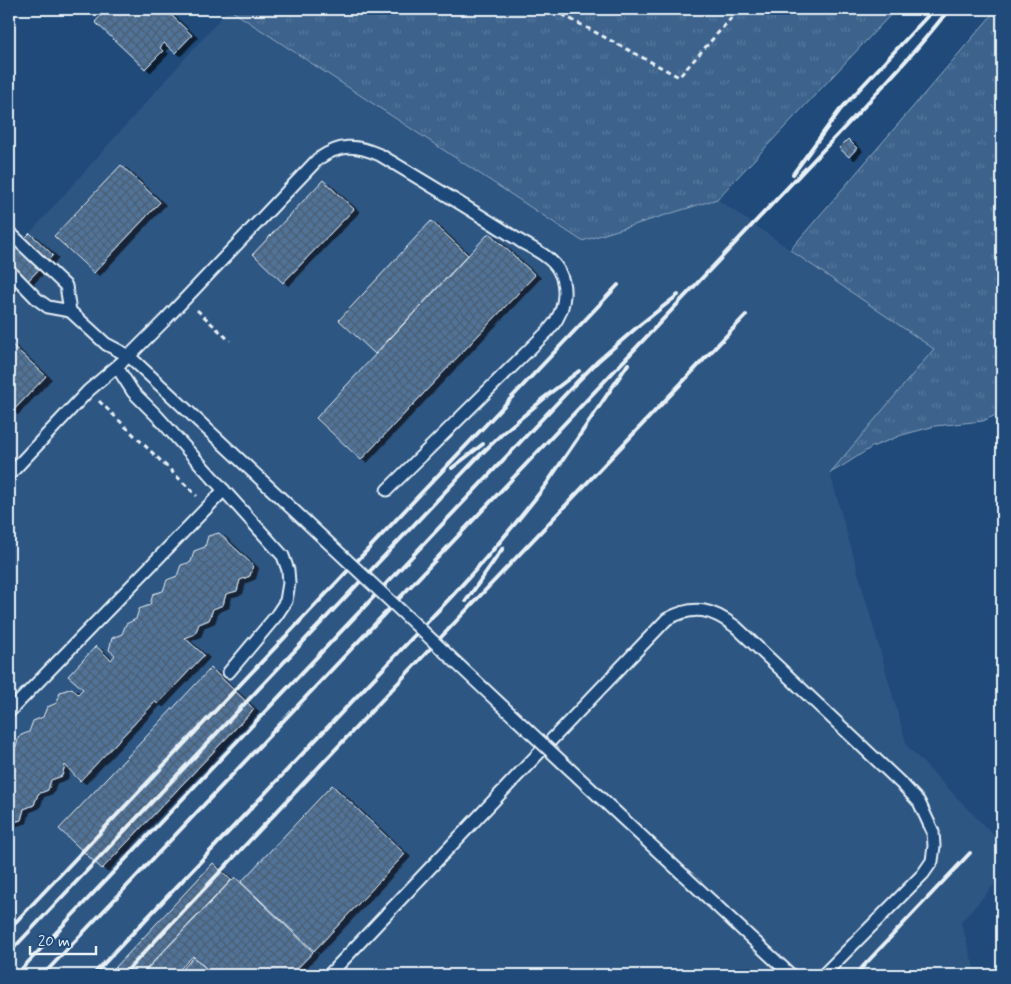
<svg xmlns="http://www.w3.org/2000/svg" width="1011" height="984" font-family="Mynerve,sans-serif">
  <defs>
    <pattern id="grass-tufts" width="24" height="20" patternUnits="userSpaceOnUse" patternTransform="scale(1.25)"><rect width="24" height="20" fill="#3c628c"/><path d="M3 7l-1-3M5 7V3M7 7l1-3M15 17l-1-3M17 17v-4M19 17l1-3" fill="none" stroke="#58799d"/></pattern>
    <pattern id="building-cross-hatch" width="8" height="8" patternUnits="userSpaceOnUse" patternTransform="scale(1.25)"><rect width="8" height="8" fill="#517399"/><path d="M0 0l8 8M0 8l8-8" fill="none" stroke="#4c5e72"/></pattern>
    <filter id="shadow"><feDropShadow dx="5.5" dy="3" stdDeviation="0" flood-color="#0009"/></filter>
  </defs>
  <rect width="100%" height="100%" fill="#1f4a7a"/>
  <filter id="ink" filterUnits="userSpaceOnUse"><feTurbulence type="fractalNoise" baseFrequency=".02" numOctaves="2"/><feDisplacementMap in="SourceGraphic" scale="10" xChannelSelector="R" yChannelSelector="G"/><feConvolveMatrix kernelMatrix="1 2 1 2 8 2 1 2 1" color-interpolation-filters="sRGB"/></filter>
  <g filter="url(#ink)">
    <path fill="#2e5683" d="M229,9L581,241L717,199L934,349L830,473L907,746L1002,844V876L961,922L976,975H9V254L30,233Z"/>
    <path fill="url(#grass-tufts)" stroke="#92aac2" d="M229,9H896L717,199L582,241Z
      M997,9H1002V412L983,421L935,426L902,435L872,447L844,465L830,473L934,349L790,250Z"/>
    <path fill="url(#building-cross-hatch)" stroke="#e8f1f8" filter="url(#shadow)" d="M107,9H118L123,13L126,9H170L167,11L192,35L175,53L164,43L160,48L163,51L145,69L95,22Z
      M848,139L857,148L849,157L839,148Z
      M121,165L160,202L94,273L54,236Z
      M323,180L354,209L283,283L253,254Z
      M431,221L468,255L375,354L339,320Z
      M30,233L53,255L19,290L9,280V254Z
      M489,233L535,275L361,460L316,418Z
      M9,280L14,285L9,291Z
      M9,342L46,376L12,412L9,409Z
      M219,533L253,565L250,576L240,580L237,591L226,594L223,605L213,609L209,620L199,624L195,634L185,638L204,655L158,704L155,702L80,781L65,765L62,776L51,780L48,790L38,794L34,805L24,809L21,820L10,823L9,828V749L16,747L19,736L29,732L33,721L43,717L47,707L57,703L60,692L72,688L78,694L83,689L68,676L96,646L111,660L115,655L109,650L112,638L122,634L126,624L136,619L139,609L150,605L153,594L163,591L167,580L177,576L181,565L191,562L194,551L205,547L208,536Z
      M211,668L254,709L102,869L59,829Z
      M332,785L405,854L314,951L241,882Z
      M213,863L231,880L141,975H122L114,969Z
      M235,877L313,952L291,975H213L193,956L174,975H141Z
      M194,957L213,975H179L178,974Z"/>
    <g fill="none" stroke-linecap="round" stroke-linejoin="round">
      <g stroke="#e8f1f8" stroke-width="15">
        <path id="lane" d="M9,232L66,286L70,311L106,344L129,356L270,488
          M9,270L37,299L48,307L70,311
          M117,367L133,392L157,416L283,556L288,570L289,583L286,601L276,616L229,672
          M9,475L88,391L129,356L164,321L318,159C340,144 355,144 380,155C427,183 474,211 520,241C533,249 552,257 559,271C567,286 565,305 557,319C555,323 551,327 548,331L387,490
          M9,712L224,490
          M562,762L791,975
          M329,975L516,777L667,619C695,604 712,609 736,627L904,786L919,802L933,832L934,846L932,861L923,874L823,975"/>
      </g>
      <path stroke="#e8f1f8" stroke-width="3" stroke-dasharray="5 4" stroke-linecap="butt" d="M555,9L565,16L679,77L739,9
        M197,310L230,341
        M99,401L197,496"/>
      <use href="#lane" stroke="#1f4a7a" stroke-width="11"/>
      <path stroke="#e8f1f8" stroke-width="4" d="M793,174L840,110L934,9
        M637,327L678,295
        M541,400L579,371
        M452,468L483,444
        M545,486L628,364
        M466,601L503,548
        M9,929L618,285
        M9,953L477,458L503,433L546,397
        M16,975L576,383L598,361L642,323
        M43,975L860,111C890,78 922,45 949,9
        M93,975L450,598C485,560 517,523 548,482
        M123,975L477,599L746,315
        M855,975L970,853"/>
      <g stroke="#e8f1f8" stroke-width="15" stroke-linecap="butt">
        <path id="lane-bridge" d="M270,488L562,762"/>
      </g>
      <use href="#lane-bridge" stroke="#1f4a7a" stroke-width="11"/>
    </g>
  </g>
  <rect width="1011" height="984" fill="none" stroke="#1f4a7a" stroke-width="30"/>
  <rect x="15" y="15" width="981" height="954" fill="none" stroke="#e8f1f8" stroke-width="2" filter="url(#ink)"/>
  <path d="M30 946v8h66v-8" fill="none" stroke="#e8f1f8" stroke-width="2.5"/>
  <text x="38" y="946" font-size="15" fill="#e8f1f8" stroke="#1f4a7a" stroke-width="4" paint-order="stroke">20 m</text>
</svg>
